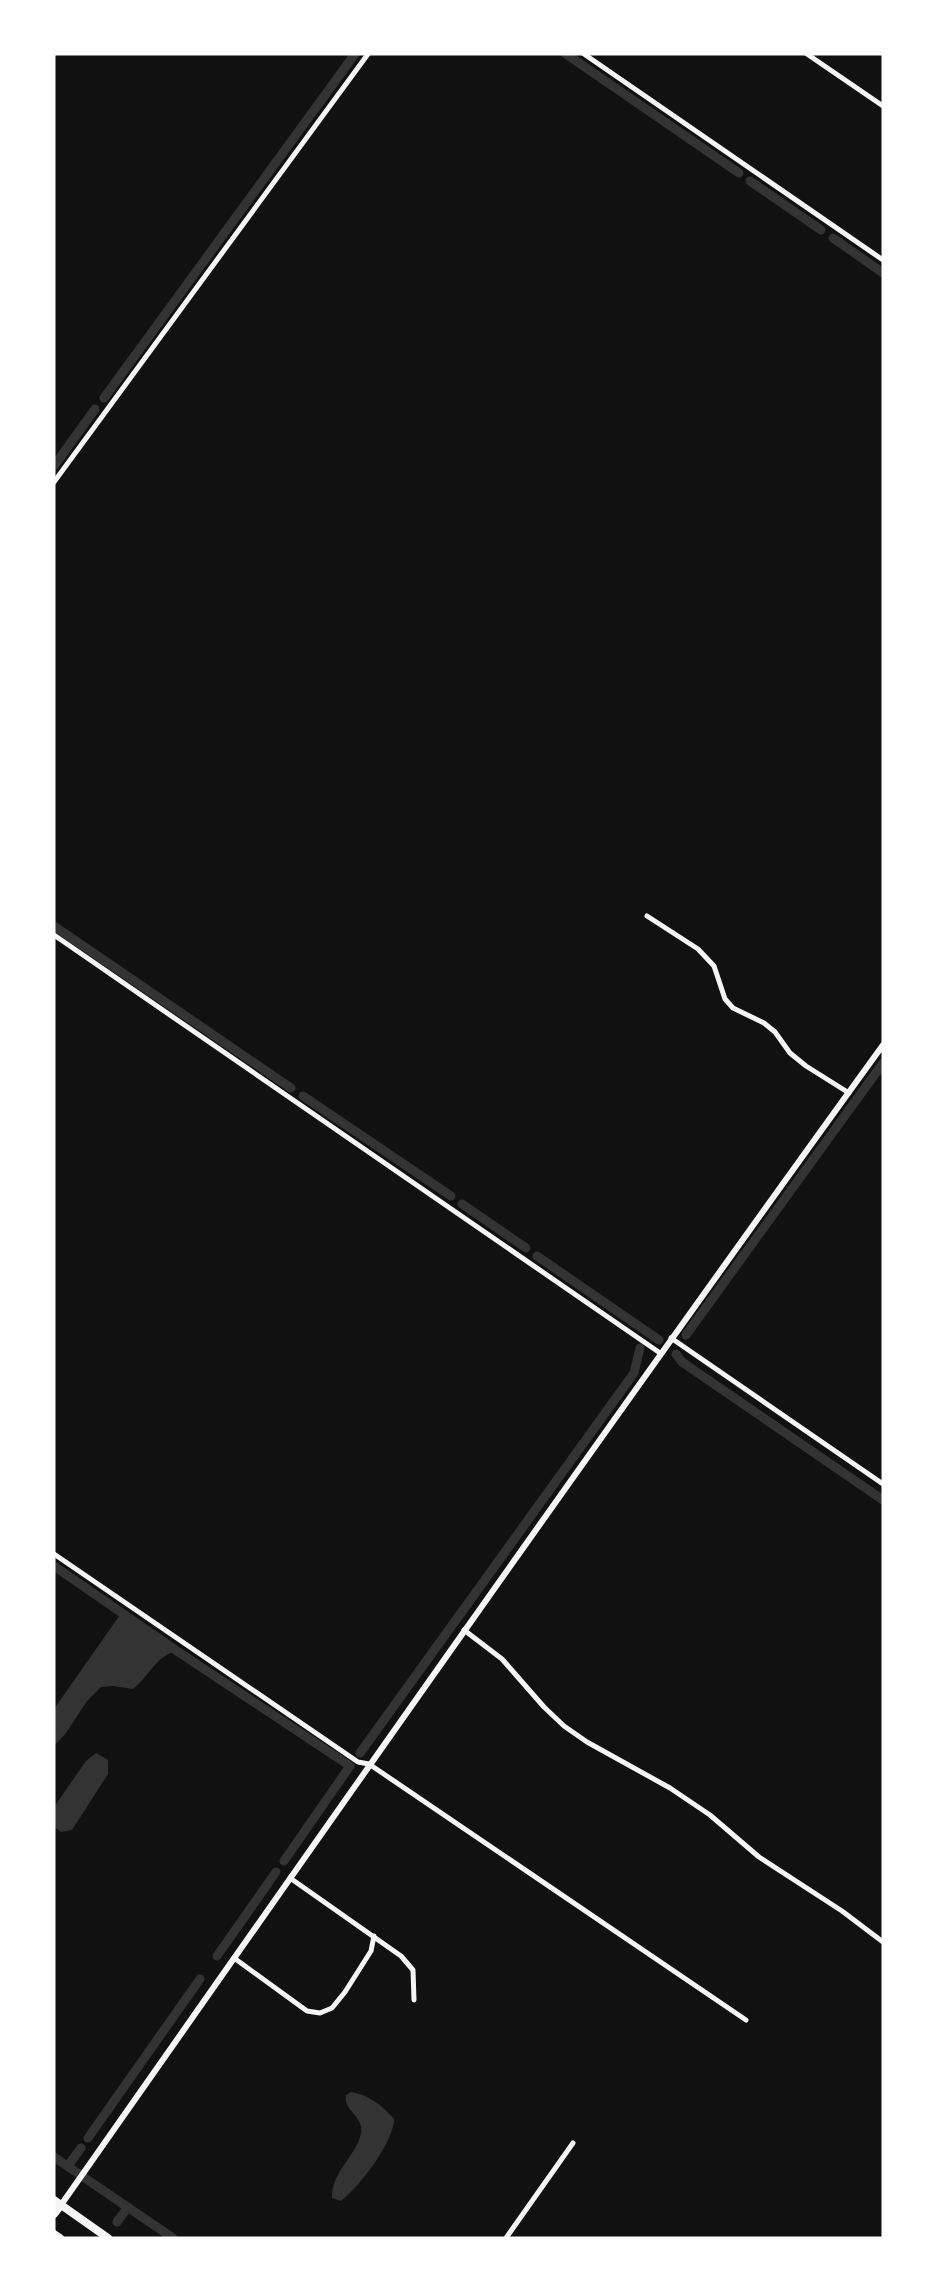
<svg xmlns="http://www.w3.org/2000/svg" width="937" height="2292" font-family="Roboto,sans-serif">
  <rect width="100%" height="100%" fill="#111"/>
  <path fill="#333" d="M122,1612L177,1651C157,1655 150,1675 133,1689L113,1686L101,1687L87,1701L66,1733L54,1746V1709Z
    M96,1753L108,1760V1774L72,1830L61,1832L54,1827V1807L86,1761Z
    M351,2092C369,2095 382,2105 394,2119C394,2142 359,2187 341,2201L332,2198C331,2172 356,2157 361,2133C364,2116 343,2111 346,2095Z"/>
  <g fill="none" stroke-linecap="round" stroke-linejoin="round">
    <path stroke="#333" stroke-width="9" d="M566,54L739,173
      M750,181L821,230
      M833,238L883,273
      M104,398L355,54
      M54,466L95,409
      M54,926L291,1088
      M303,1096L451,1196
      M462,1204L526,1248
      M537,1256L659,1340
      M686,1335L883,1063
      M676,1354L682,1362L883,1500
      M54,1566L177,1651L350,1766L284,1861
      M360,1753L634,1373L640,1348
      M217,1956L276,1872
      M88,2138L200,1979
      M54,2157L173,2238
      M68,2166L81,2148
      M117,2222L128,2207"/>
    <path stroke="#f5f5f5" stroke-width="5" d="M584,54L883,260
      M807,54L883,106
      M54,482L368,54
      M647,916L698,949L714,966L725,999L733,1008L764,1023L775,1032L790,1053L806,1066L849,1093
      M54,935L660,1353
      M671,1338L883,1484
      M54,1554L358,1762L369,1764L746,2020
      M464,1630L502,1659L544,1707L564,1726L587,1742L670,1788L710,1815L759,1857L842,1911L883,1942
      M290,1878L401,1956L413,1970L414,2000
      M234,1958L307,2011L320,2013L332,2008L345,1992L371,1951L374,1936
      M506,2238L573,2143"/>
    <path stroke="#f5f5f5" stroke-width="6" d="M61,2205C333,1817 605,1429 883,1045"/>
    <path stroke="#f5f5f5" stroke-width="8" d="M54,2214L61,2205"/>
    <path stroke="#f5f5f5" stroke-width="8" d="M54,2200L108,2238
      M54,2234L60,2238"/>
  </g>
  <rect width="937" height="2292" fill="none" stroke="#ffffff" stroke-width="111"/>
</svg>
